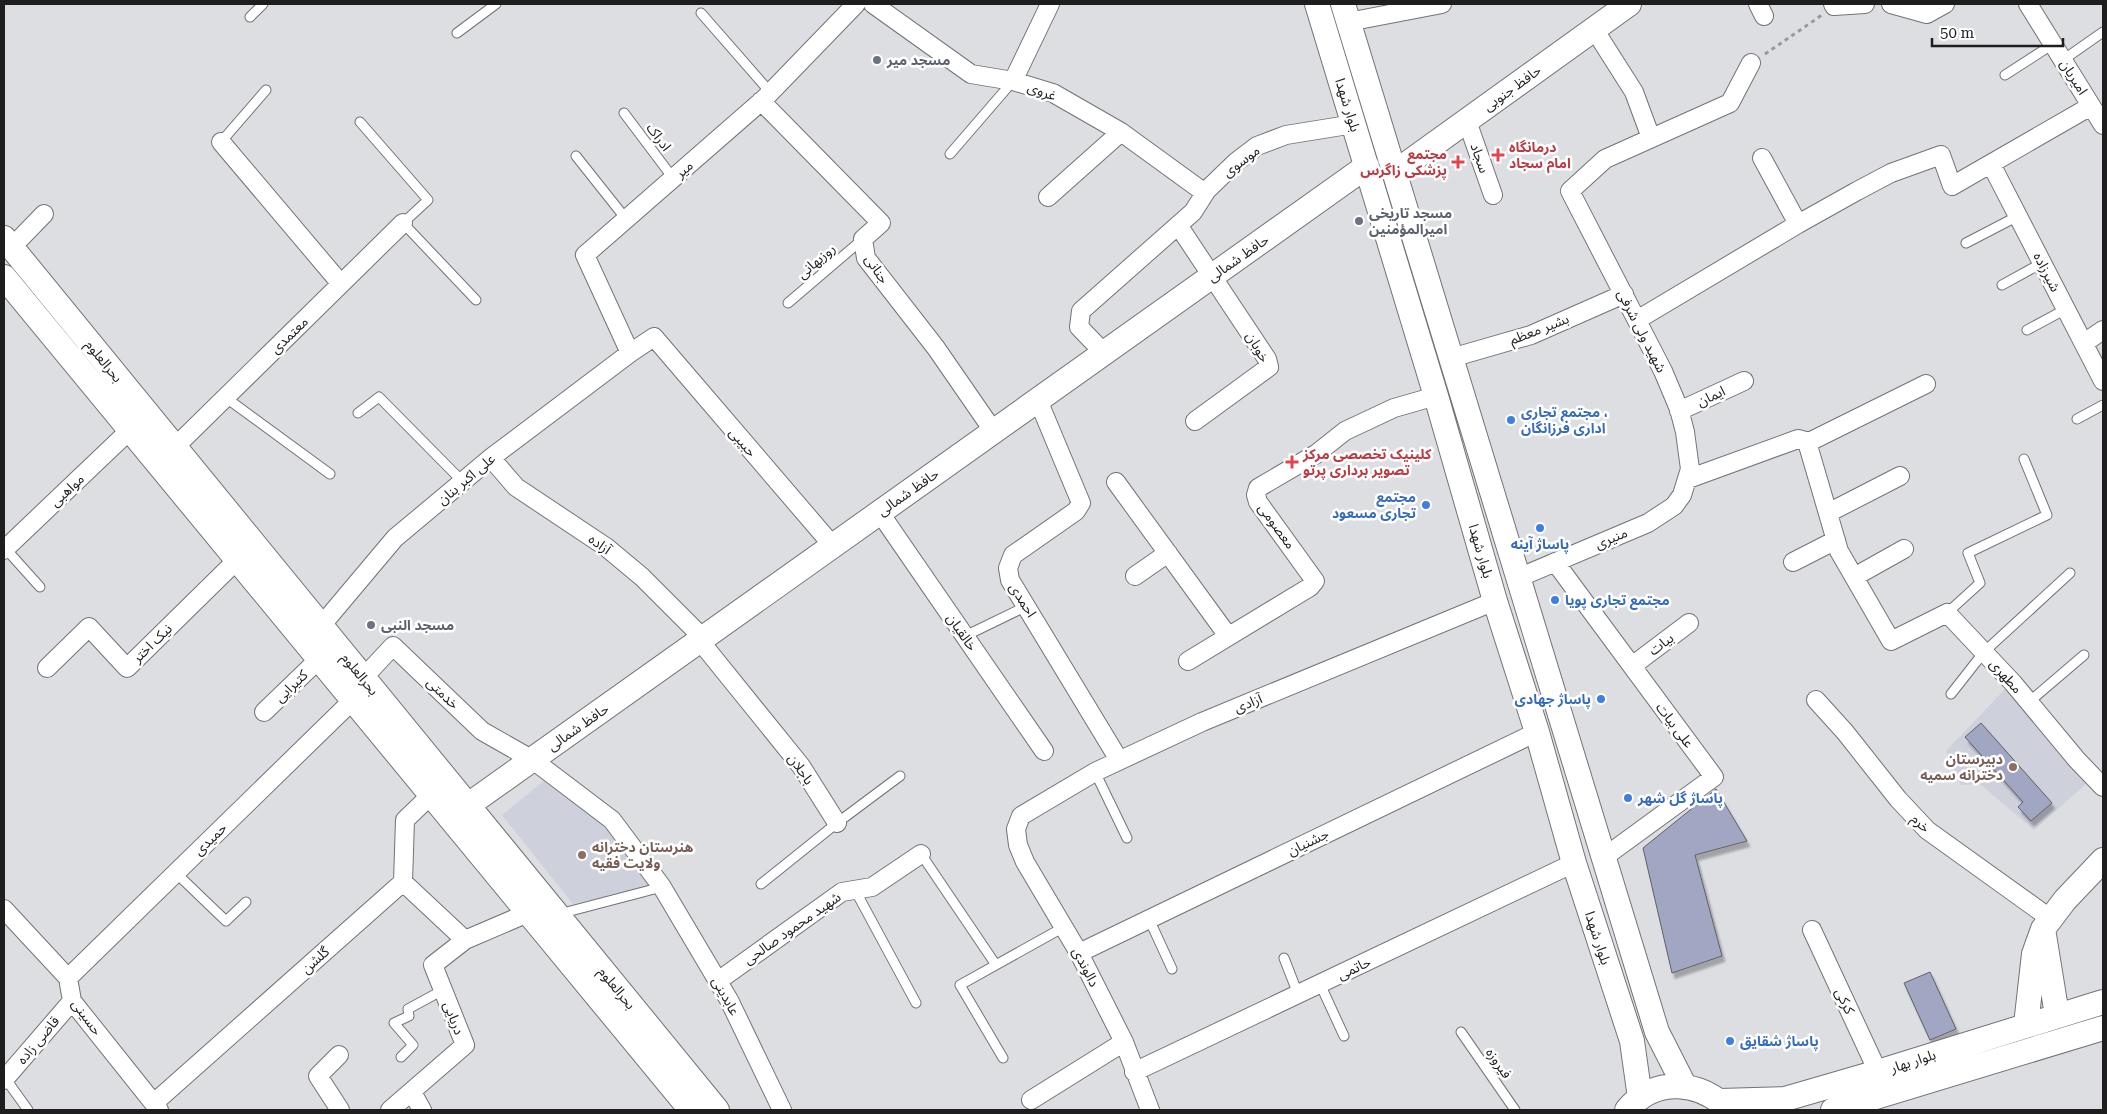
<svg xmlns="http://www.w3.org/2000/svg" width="2107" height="1114" font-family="'Roboto Serif','Noto Sans Arabic',serif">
  <defs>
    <filter id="shadow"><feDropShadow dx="3" dy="5.5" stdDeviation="1" flood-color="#0004"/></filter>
  </defs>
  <rect width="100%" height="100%" fill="#dddee2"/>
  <path fill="#ced1dc" d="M2006,688L2086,784L2034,830L1980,784L1961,785L1946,751Z
    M551,775L609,825L649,886L573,904L502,815Z"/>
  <path fill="#a1a6c3" stroke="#5f6064" filter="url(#shadow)" d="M1981,723L2052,803L2031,821L2018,807L2023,802L1965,737Z
    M1716,789L1747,841L1695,855L1722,956L1672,973L1643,848Z
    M1930,972L1956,1029L1930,1040L1904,983Z"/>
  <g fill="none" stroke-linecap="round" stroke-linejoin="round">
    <g stroke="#727377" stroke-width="11">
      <path id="lane" d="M701,13L770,92
        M250,17L263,4
        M457,33L496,4
        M2063,60L2103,32
        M2005,75L2053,44
        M624,113L673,178
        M360,122L428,200L403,223L476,300
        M221,142L266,90
        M950,154L1013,81
        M576,156L626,219
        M1966,243L2018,216
        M2002,285L2042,263
        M788,303L863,239
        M2027,330L2066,309
        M225,397L330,474
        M358,413L379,397L463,482
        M2077,419L2103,405
        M5,548L40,587
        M1947,613L1980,583L1968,553L2047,515L2024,459
        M965,636L1027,606
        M1951,694L1984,652L2070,573
        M2029,702L2084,655
        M1095,772L1127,838
        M921,854L996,965
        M176,873L226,921L246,902
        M761,884L837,823L900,776
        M855,890L916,1003
        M559,914L662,887
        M1149,919L1172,969
        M1284,958L1298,994
        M1320,984L1344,1036
        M1461,1032L1515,1110
        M401,1057L413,1045L394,1023L409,1016L408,1009L443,990
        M1003,1058L960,985L1064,927
        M5,1078L28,1110"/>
    </g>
    <g stroke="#727377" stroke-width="20">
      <path id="street" d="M873,4L971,74L1013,81L1053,93L1121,132L1205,193
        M1758,4L1764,16
        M1833,4L1834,6L1865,4
        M1891,4L1927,14L1945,4
        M2028,4L2103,125
        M1348,22L1442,4
        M1594,29L1634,92L1651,138
        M1013,81L1050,4
        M761,101L881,223L863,239L866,258L936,348L994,432
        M1467,121L1493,195
        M221,142L341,284
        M1762,158L1798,224
        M1991,164L2103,381
        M1048,197L1121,132
        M1178,225L1267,359L1269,367L1195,421
        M11,248L44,214
        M1637,320L1798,224L1857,191L1891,173L1941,155L1952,186L2091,106
        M2084,343L2103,330
        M630,353L585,255L765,98L856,4
        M1104,353L1079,327L1081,311L1193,212L1207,190L1236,162L1257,146L1286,135L1354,124
        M1451,358L1531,335L1624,294
        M1038,400L1081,503L1076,511L1013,555L1008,568L1010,580L1119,760
        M1679,411L1744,381
        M1807,442L1839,551L1891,641L1947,613L2013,683L2077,760L2103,787
        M175,447L403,223
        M491,458L516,487L606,547L642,577L703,638
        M1688,479L1798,439L1809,442L1926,384
        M1116,482L1228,636
        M880,513L1044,751
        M1828,513L1900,476
        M4,550L130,430
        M1555,562L1714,777L1603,858
        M1793,562L1836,540
        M1135,576L1168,553
        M1854,577L1904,549
        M1518,578L1648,523L1674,506L1682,495L1690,469L1685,432L1679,409L1663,371L1570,191L1605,159L1730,103L1751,63
        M321,626L395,538L492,457L630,353L654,337L833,546
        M700,641L801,766L837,823
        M1188,661L1310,587L1315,581L1258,502L1256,495L1258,488L1316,454L1345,431L1394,408L1436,396
        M1632,666L1689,623
        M47,668L89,627L127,668L237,560
        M363,678L393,646L482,731L533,760L612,820L662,887L729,1000L782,1110
        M1816,700L1845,732L1898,799L1927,830L2051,919
        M264,712L318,660
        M403,882L465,940
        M4,909L68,978L72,1001L159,1110
        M1812,930L1878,1072
        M1079,953L1537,732
        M68,978L353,700
        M718,981L842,892L872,887L921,854
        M339,1055L318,1076L340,1110
        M1134,1072L1574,863
        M4,1080L72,1001
        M412,1092L422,1110
        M1031,1100L1124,1042
        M154,1103L403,882L405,820L431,795
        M390,1110L465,1045L433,965L465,940L528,913
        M1150,1110L1124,1042L1079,953L1025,862L1018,845L1016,829L1021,816L1095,772L1202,722L1495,601"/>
    </g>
    <g stroke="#727377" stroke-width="26">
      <path id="secondary" d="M1317,4L1436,396L1495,601L1537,732L1574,863L1632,1041L1640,1098
        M1343,4L1657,1032L1685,1087
        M1394,173L1629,4
        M4,238L717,1110
        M4,277L691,1110
        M450,818L1367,166
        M2043,929L2065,900L2103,860
        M2026,1025L2034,954L2043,929L2057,1015
        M1720,1101L1785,1099L1878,1072L2103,1002
        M1627,1110C1656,1076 1700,1081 1729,1110
        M1833,1110L2103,1028"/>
    </g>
    <path stroke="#99999c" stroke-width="3" stroke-dasharray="4 4" stroke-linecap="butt" d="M1765,54L1822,15"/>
    <use href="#lane" stroke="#fff" stroke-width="9"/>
    <use href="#street" stroke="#fff" stroke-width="18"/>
    <use href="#secondary" stroke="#fff" stroke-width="24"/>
  </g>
  <g fill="#6b7280" stroke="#fff" stroke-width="2">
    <circle cx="877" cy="60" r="5"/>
    <circle cx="1359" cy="221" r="5"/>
    <circle cx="371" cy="625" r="5"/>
  </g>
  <g fill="#e0444e" stroke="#fff" stroke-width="2">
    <path d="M1495.5 147.5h5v5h5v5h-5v5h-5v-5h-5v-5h5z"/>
    <path d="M1455.5 154.5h5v5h5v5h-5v5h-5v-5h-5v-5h5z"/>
    <path d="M1289.5 454.5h5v5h5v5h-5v5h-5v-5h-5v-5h5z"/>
  </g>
  <g fill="#3f7fe0" stroke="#fff" stroke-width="2">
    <circle cx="1511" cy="420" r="5"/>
    <circle cx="1426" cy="505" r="5"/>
    <circle cx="1540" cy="528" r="5"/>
    <circle cx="1555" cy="600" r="5"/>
    <circle cx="1601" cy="699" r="5"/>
    <circle cx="1628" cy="798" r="5"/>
    <circle cx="1730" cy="1041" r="5"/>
  </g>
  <g fill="#8d6e63" stroke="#fff" stroke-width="2">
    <circle cx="2013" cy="767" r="5"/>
    <circle cx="582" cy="855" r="5"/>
  </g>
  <g text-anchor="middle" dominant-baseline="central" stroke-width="5" stroke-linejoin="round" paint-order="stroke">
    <g font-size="14" font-weight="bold" fill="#5b616d" stroke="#fff" text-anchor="start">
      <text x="887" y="60">مسجد میر</text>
      <text x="1369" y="213">مسجد تاریخی<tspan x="1369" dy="16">امیرالمؤمنین</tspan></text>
      <text x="381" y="625">مسجد النبی</text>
    </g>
    <g font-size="14" fill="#1e1e1f" stroke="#fff">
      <text transform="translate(2074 77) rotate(58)">امیریان</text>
      <text transform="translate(1512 88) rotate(-36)">حافظ جنوبی</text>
      <text transform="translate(1042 91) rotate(20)">غروی</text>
      <text transform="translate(1348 105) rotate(73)">بلوار شهدا</text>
      <text transform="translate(659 137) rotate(53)">ادراک</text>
      <text transform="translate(1480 158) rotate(71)">سجاد</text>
      <text transform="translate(1241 161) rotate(-37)">موسوی</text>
      <text transform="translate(684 169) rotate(-41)">میر</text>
      <text transform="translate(1238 258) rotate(-35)">حافظ شمالی</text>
      <text transform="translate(816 261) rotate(-41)">روزبهانی</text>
      <text transform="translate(877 269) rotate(56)">جنانی</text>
      <text transform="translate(2047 272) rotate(63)">شیرزاده</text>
      <text transform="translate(1539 329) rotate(-21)">بشیر معظم</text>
      <text transform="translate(1642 331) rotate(63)">شهید ولی شرفی</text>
      <text transform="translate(289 335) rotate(-44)">معتمدی</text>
      <text transform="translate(1258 347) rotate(60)">خوبان</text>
      <text transform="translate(104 361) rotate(51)">بحرالعلوم</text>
      <text transform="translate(1711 396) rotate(-25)">ایمان</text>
      <text transform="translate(743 442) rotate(49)">حبیبی</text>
      <text transform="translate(466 479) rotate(-40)">علی اکبر بنان</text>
      <text transform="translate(67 490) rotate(-43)">مواهبی</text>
      <text transform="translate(908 492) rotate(-35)">حافظ شمالی</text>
      <text transform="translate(1277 526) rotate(54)">معصومی</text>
      <text transform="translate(1611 538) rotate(-23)">منیری</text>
      <text transform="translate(600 544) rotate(36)">آزاده</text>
      <text transform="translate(1481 551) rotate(74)">بلوار شهدا</text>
      <text transform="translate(1023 600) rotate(58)">احمدی</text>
      <text transform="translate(962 632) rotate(55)">خالقیان</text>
      <text transform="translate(152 643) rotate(-44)">نیک اختر</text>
      <text transform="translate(1661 644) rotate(-37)">بیات</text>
      <text transform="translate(360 674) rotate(51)">بحرالعلوم</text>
      <text transform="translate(2006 676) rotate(48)">مطهری</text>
      <text transform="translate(291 686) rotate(-44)">کتیرایی</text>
      <text transform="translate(443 693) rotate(44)">خدمتی</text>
      <text transform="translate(1248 703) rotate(-22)">آزادی</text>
      <text transform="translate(1675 725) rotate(53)">علی بیات</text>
      <text transform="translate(578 727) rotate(-35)">حافظ شمالی</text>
      <text transform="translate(801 769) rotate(55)">باجلان</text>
      <text transform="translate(1921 823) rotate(44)">خرم</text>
      <text transform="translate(210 839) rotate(-44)">حمیدی</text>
      <text transform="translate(1308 842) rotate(-26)">جشنیان</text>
      <text transform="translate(792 928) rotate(-35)">شهید محمود صالحی</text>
      <text transform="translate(1598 938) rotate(72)">بلوار شهدا</text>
      <text transform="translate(315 960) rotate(-42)">گلشن</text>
      <text transform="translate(1086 967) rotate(63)">دالوندی</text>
      <text transform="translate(1354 968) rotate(-25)">حاتمی</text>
      <text transform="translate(617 988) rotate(51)">بحرالعلوم</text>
      <text transform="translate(726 996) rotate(61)">عابدینی</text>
      <text transform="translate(1845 1001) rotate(65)">کرکی</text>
      <text transform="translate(87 1017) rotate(54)">حسینی</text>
      <text transform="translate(454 1018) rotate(69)">دریایی</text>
      <text transform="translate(38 1040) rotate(-50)">قاضی زاده</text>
      <text transform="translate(1913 1061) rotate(-18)">بلوار بهار</text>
      <text transform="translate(1499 1063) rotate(55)">فیروزه</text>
    </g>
    <g font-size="14" font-weight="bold" fill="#be3a42" stroke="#fff" text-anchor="start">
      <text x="1509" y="147">درمانگاه<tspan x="1509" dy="16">امام سجاد</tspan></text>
      <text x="1447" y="154" text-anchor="end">مجتمع<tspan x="1447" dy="16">پزشکی زاگرس</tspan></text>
      <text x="1303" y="454">کلینیک تخصصی مرکز<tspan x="1303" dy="16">تصویر برداری پرتو</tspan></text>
    </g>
    <g font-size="14" font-weight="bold" fill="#366cbe" stroke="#fff" text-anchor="start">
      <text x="1521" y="412">مجتمع تجاری ،<tspan x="1521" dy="16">اداری فرزانگان</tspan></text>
      <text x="1416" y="497" text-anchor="end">مجتمع<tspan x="1416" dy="16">تجاری مسعود</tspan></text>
      <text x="1540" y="544" text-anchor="middle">پاساژ آینه</text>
      <text x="1565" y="600">مجتمع تجاری پویا</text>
      <text x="1591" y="699" text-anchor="end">پاساژ جهادی</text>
      <text x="1638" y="798">پاساژ گل شهر</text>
      <text x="1740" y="1041">پاساژ شقایق</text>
    </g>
    <g font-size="14" font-weight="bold" fill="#785e54" stroke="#fff" text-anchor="end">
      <text x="2003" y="759">دبیرستان<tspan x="2003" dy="16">دخترانه سمیه</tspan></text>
      <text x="592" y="847" text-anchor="start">هنرستان دخترانه<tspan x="592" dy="16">ولایت فقیه</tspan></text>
    </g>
  </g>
  <rect width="2107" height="1114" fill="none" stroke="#1e1e1f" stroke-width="10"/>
  <path d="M1932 38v8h131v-8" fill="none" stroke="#1e1e1f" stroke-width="2.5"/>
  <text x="1940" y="38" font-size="15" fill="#1e1e1f" stroke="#ffffff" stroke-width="4" paint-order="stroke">50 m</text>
</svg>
